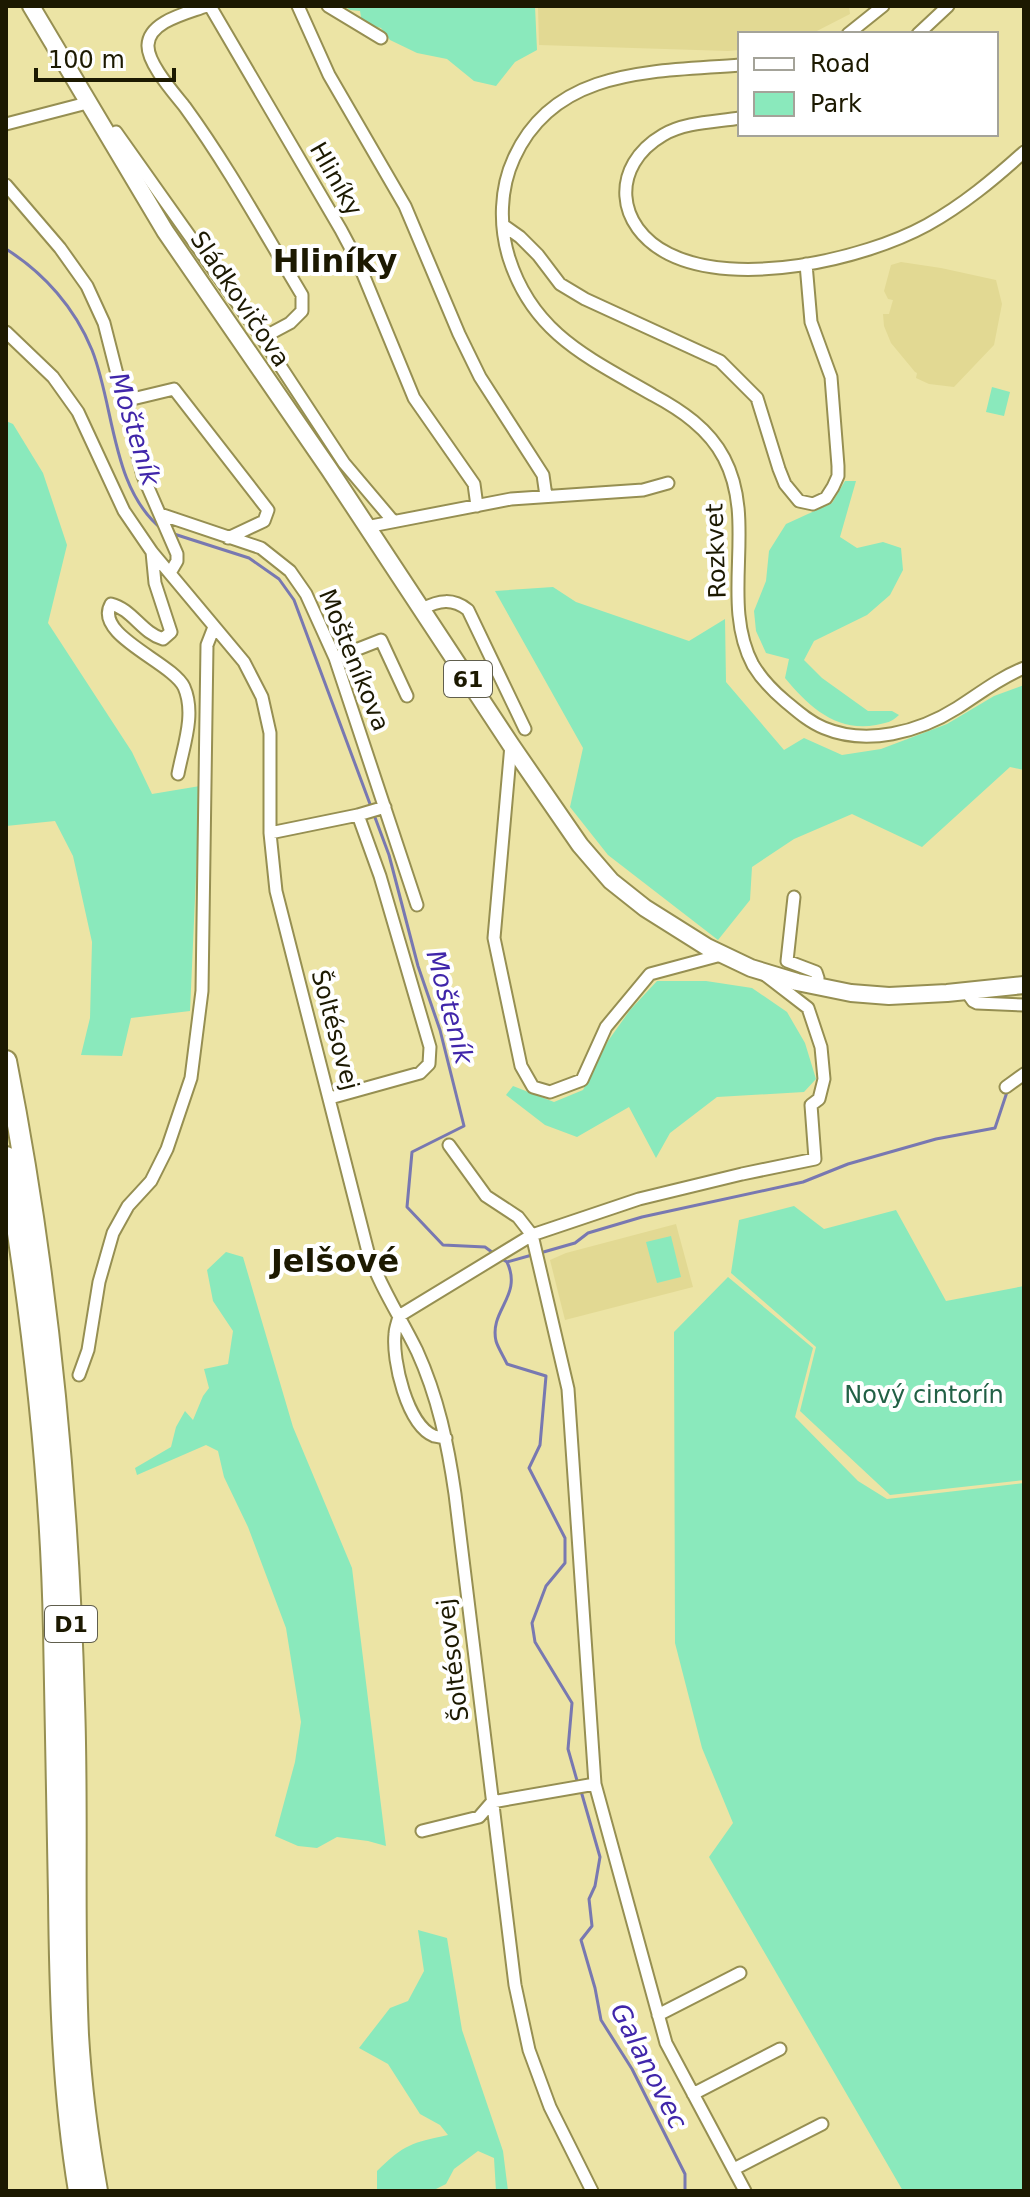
<svg xmlns="http://www.w3.org/2000/svg" width="1030" height="2197" font-family="'DejaVu Sans',sans-serif">
  <rect width="100%" height="100%" fill="#ece4a5"/>
  <path fill="#e2d993" d="M538,6H849L850,14L811,34H740V50L728,51L539,45Z
    M901,262L941,268L996,280L1002,304L994,345L954,387L929,384L916,378L917,373L915,372L891,343L884,326L883,314H889L893,300L888,299L884,291L891,265Z
    M676,1224L693,1287L565,1320L550,1260L566,1253Z"/>
  <path fill="#8ae9bc" d="M344,6H535L537,50L515,62L496,86L474,81L447,59L417,53L390,40L381,28L362,23L360,11L350,10Z
    M992,387L1010,392L1004,416L986,412Z
    M6,421L13,424L43,473L67,545L48,623L132,752L152,794L200,786L190,1011L131,1018L122,1056L81,1055L90,1018L92,942L73,856L55,821L6,826Z
    M845,481H856L840,537L857,548L883,542L901,548L903,570L890,595L867,615L814,641L804,660L822,678L868,711H892L899,715C892,722 886,723 876,725C836,732 809,707 785,678L789,659L766,653L756,631L754,611L766,581L769,551L786,524L832,503Z
    M553,587L576,602L689,641L725,619L726,682L784,750L804,738L842,755L881,749L947,724L994,696L1024,685V770L1010,767L922,847L852,814L794,839L752,867L750,900L718,940L608,855L570,807L583,748L495,591Z
    M657,981H706L752,988L787,1012L805,1043L816,1079L804,1092L717,1097L670,1133L656,1158L629,1107L577,1137L545,1125L506,1095L513,1086L554,1102L583,1090L608,1041L630,1010Z
    M794,1206L824,1229L896,1210L946,1301L1024,1286V1480L890,1495L800,1411L816,1347L731,1273L739,1220Z
    M671,1236L681,1277L657,1283L646,1242Z
    M226,1252L243,1257L293,1427L352,1568L386,1846L368,1841L337,1837L317,1848L298,1846L275,1836L295,1762L301,1722L286,1628L248,1527L224,1477L218,1451L206,1445L137,1475L135,1468L171,1447L176,1427L185,1411L193,1420L203,1396L209,1388L204,1369L228,1364L233,1331L213,1301L207,1270Z
    M728,1277L813,1348L795,1417L858,1481L887,1499L1024,1483V2191H903L709,1857L733,1823L702,1748L675,1643L674,1332Z
    M418,1930L447,1938L462,2030L503,2151L508,2191H496L494,2158L478,2151L454,2169L446,2184L432,2191H377V2171C405,2144 411,2143 448,2135L440,2125L420,2114L388,2064L359,2048L390,2008L408,2001L424,1971Z"/>
  <g fill="none" stroke-linecap="round" stroke-linejoin="round">
    <path stroke="#7878b1" stroke-width="3" d="M6,249C44,273 75,308 92,350C115,408 111,489 163,530
      M174,534L249,558L279,579L294,600L389,855L418,966L440,1030L464,1126L412,1152L407,1207L443,1245L485,1247L496,1255
      M540,1253L575,1243L588,1233L642,1217L803,1182L848,1164L936,1139L995,1128L1007,1092
      M502,1259L507,1262L532,1255
      M507,1262C523,1296 489,1310 496,1341C498,1348 504,1357 507,1364L546,1376L540,1445L529,1468L565,1538V1563L546,1586L532,1623L535,1642L572,1703L568,1749L578,1784
      M581,1791L600,1857L595,1886L589,1899L592,1926L581,1940L595,1988L601,2020L632,2069L685,2174V2191"/>
    <g stroke="#968f52" stroke-width="15">
      <path id="street" d="M206,6C188,13 149,21 148,45C147,63 174,93 185,107C228,166 264,232 302,295V311L290,323L262,338
        M210,6L341,230L358,262L414,398L474,484L477,506
        M298,6L329,75L405,206L459,334L480,377L543,475L546,496
        M328,6L381,38
        M848,34L883,6
        M918,34L948,6
        M740,65C655,72 555,67 514,158C500,188 499,226 509,258C533,334 589,358 653,395C681,410 709,429 724,458C758,522 719,601 753,665C761,678 773,691 785,701C797,711 809,722 824,728C867,746 919,732 957,708C979,694 999,678 1024,668
        M740,118C715,122 685,122 663,135C610,166 615,227 669,254C737,288 863,260 927,225C963,205 994,179 1024,152
        M6,124L87,103
        M116,132L262,338L344,463L393,521
        M6,185L60,248L87,286L104,323L143,476L177,554V561L170,573
        M503,225L520,237L538,255L560,284L585,299L720,361L757,398L779,469L785,484L799,501L813,504L826,498L833,487L838,476V466L831,377L811,322L806,264
        M6,332L53,377L78,412L124,511L152,552L244,662L262,697L270,733V833L276,891L368,1252C380,1287 401,1318 417,1351C438,1397 448,1445 455,1494L515,1985L529,2050L550,2107L592,2191
        M124,401L174,389L268,510L264,521L228,538
        M160,514L261,548L290,571L306,594L335,658L417,905
        M366,527L511,499L643,490L668,483
        M152,552L155,583L171,632L163,639C142,633 132,609 111,604C93,635 172,662 184,687C196,714 183,747 178,774
        M422,609C439,600 453,598 468,610L525,729
        M335,658L381,640L407,696
        M511,745L494,938L521,1066L533,1087L550,1092L582,1080L606,1027L650,974L721,955
        M358,815L385,807
        M270,833L358,815L380,876L430,1047L429,1064L420,1073L330,1098
        M794,897L787,961L816,972L818,978L817,987
        M966,991L973,1001L977,1003L1024,1005
        M1006,1087L1024,1074
        M449,1145L486,1196L518,1217L532,1235L568,1389L595,1784L666,2043L745,2191
        M79,1375L88,1350L99,1282L113,1233L128,1206L151,1181L167,1149L191,1078L202,991L207,645L214,627
        M446,1438C442,1437 438,1437 434,1436C407,1425 392,1360 395,1334C395,1328 398,1322 399,1316L532,1235L639,1199L742,1174L815,1159L811,1105L819,1099L824,1079L821,1047L808,1008L764,974
        M422,1831L479,1817L492,1802L595,1784
        M658,2015L740,1973
        M693,2094L780,2049
        M734,2169L822,2124"/>
    </g>
    <g stroke="#968f52" stroke-width="20">
      <path id="primary" d="M31,6L165,231L329,469L511,745L580,845L611,881L645,908L707,947L751,968L797,982L851,993L889,996L947,993L1024,985"/>
    </g>
    <g stroke="#968f52" stroke-width="24">
      <path id="highway" d="M6,1061C48,1273 68,1487 74,1703C78,1814 73,1925 78,2035C81,2087 88,2140 97,2191
        M6,1157C32,1313 51,1472 54,1631C56,1719 57,1808 59,1896C60,1995 63,2094 79,2191"/>
    </g>
    <use href="#street" stroke="#fff" stroke-width="11"/>
    <use href="#primary" stroke="#fff" stroke-width="16"/>
    <use href="#highway" stroke="#fff" stroke-width="20"/>
  </g>
  <g text-anchor="middle" dominant-baseline="central" stroke-width="8" stroke-linejoin="round" paint-order="stroke">
    <g fill="#fff" stroke="#605e4d" stroke-width="2">
      <rect x="444" y="661" width="48" height="36" rx="6"/>
      <rect x="45" y="1606" width="52" height="36" rx="6"/>
    </g>
    <g font-size="22" font-weight="bold" fill="#1c1901">
      <text x="468" y="679">61</text>
      <text x="71" y="1624">D1</text>
    </g>
    <g font-size="24" fill="#1c1901" stroke="#fff">
      <text transform="translate(336 179) rotate(60)">Hliníky</text>
      <text transform="translate(240 299) rotate(56)">Sládkovičova</text>
      <text transform="translate(716 551) rotate(-92)">Rozkvet</text>
      <text transform="translate(354 660) rotate(68)">Mošteníkova</text>
      <text transform="translate(335 1030) rotate(75)">Šoltésovej</text>
      <text transform="translate(453 1660) rotate(-97)">Šoltésovej</text>
    </g>
    <g font-size="24" fill="#216045" stroke="#fff">
      <text x="924" y="1395">Nový cintorín</text>
    </g>
    <g font-size="26" font-style="italic" fill="#4026aa" stroke="#fff">
      <text transform="translate(135 429) rotate(73)">Mošteník</text>
      <text transform="translate(450 1007) rotate(75)">Mošteník</text>
      <text transform="translate(649 2066) rotate(63)">Galanovec</text>
    </g>
    <g font-size="32" font-weight="bold" fill="#1c1901" stroke="#fff">
      <text x="335" y="261">Hliníky</text>
      <text x="335" y="1261">Jelšové</text>
    </g>
  </g>
  <rect width="1030" height="2197" fill="none" stroke="#1c1901" stroke-width="16"/>
  <rect x="738" y="32" width="260" height="104" fill="#ffffff" stroke="#a4a399" stroke-width="2"/>
  <rect x="754" y="58" width="40" height="12" fill="#ffffff" stroke="#a4a399" stroke-width="2"/>
  <text x="810" y="72" font-size="24" fill="#1c1901">Road</text>
  <rect x="754" y="92" width="40" height="24" fill="#8ae9bc" stroke="#a4a399" stroke-width="2"/>
  <text x="810" y="112" font-size="24" fill="#1c1901">Park</text>
  <path d="M36 68v12h138v-12" fill="none" stroke="#1c1901" stroke-width="4"/>
  <text x="48" y="68" font-size="24" fill="#1c1901" stroke="#ffffff" stroke-width="6" paint-order="stroke">100 m</text>
</svg>
